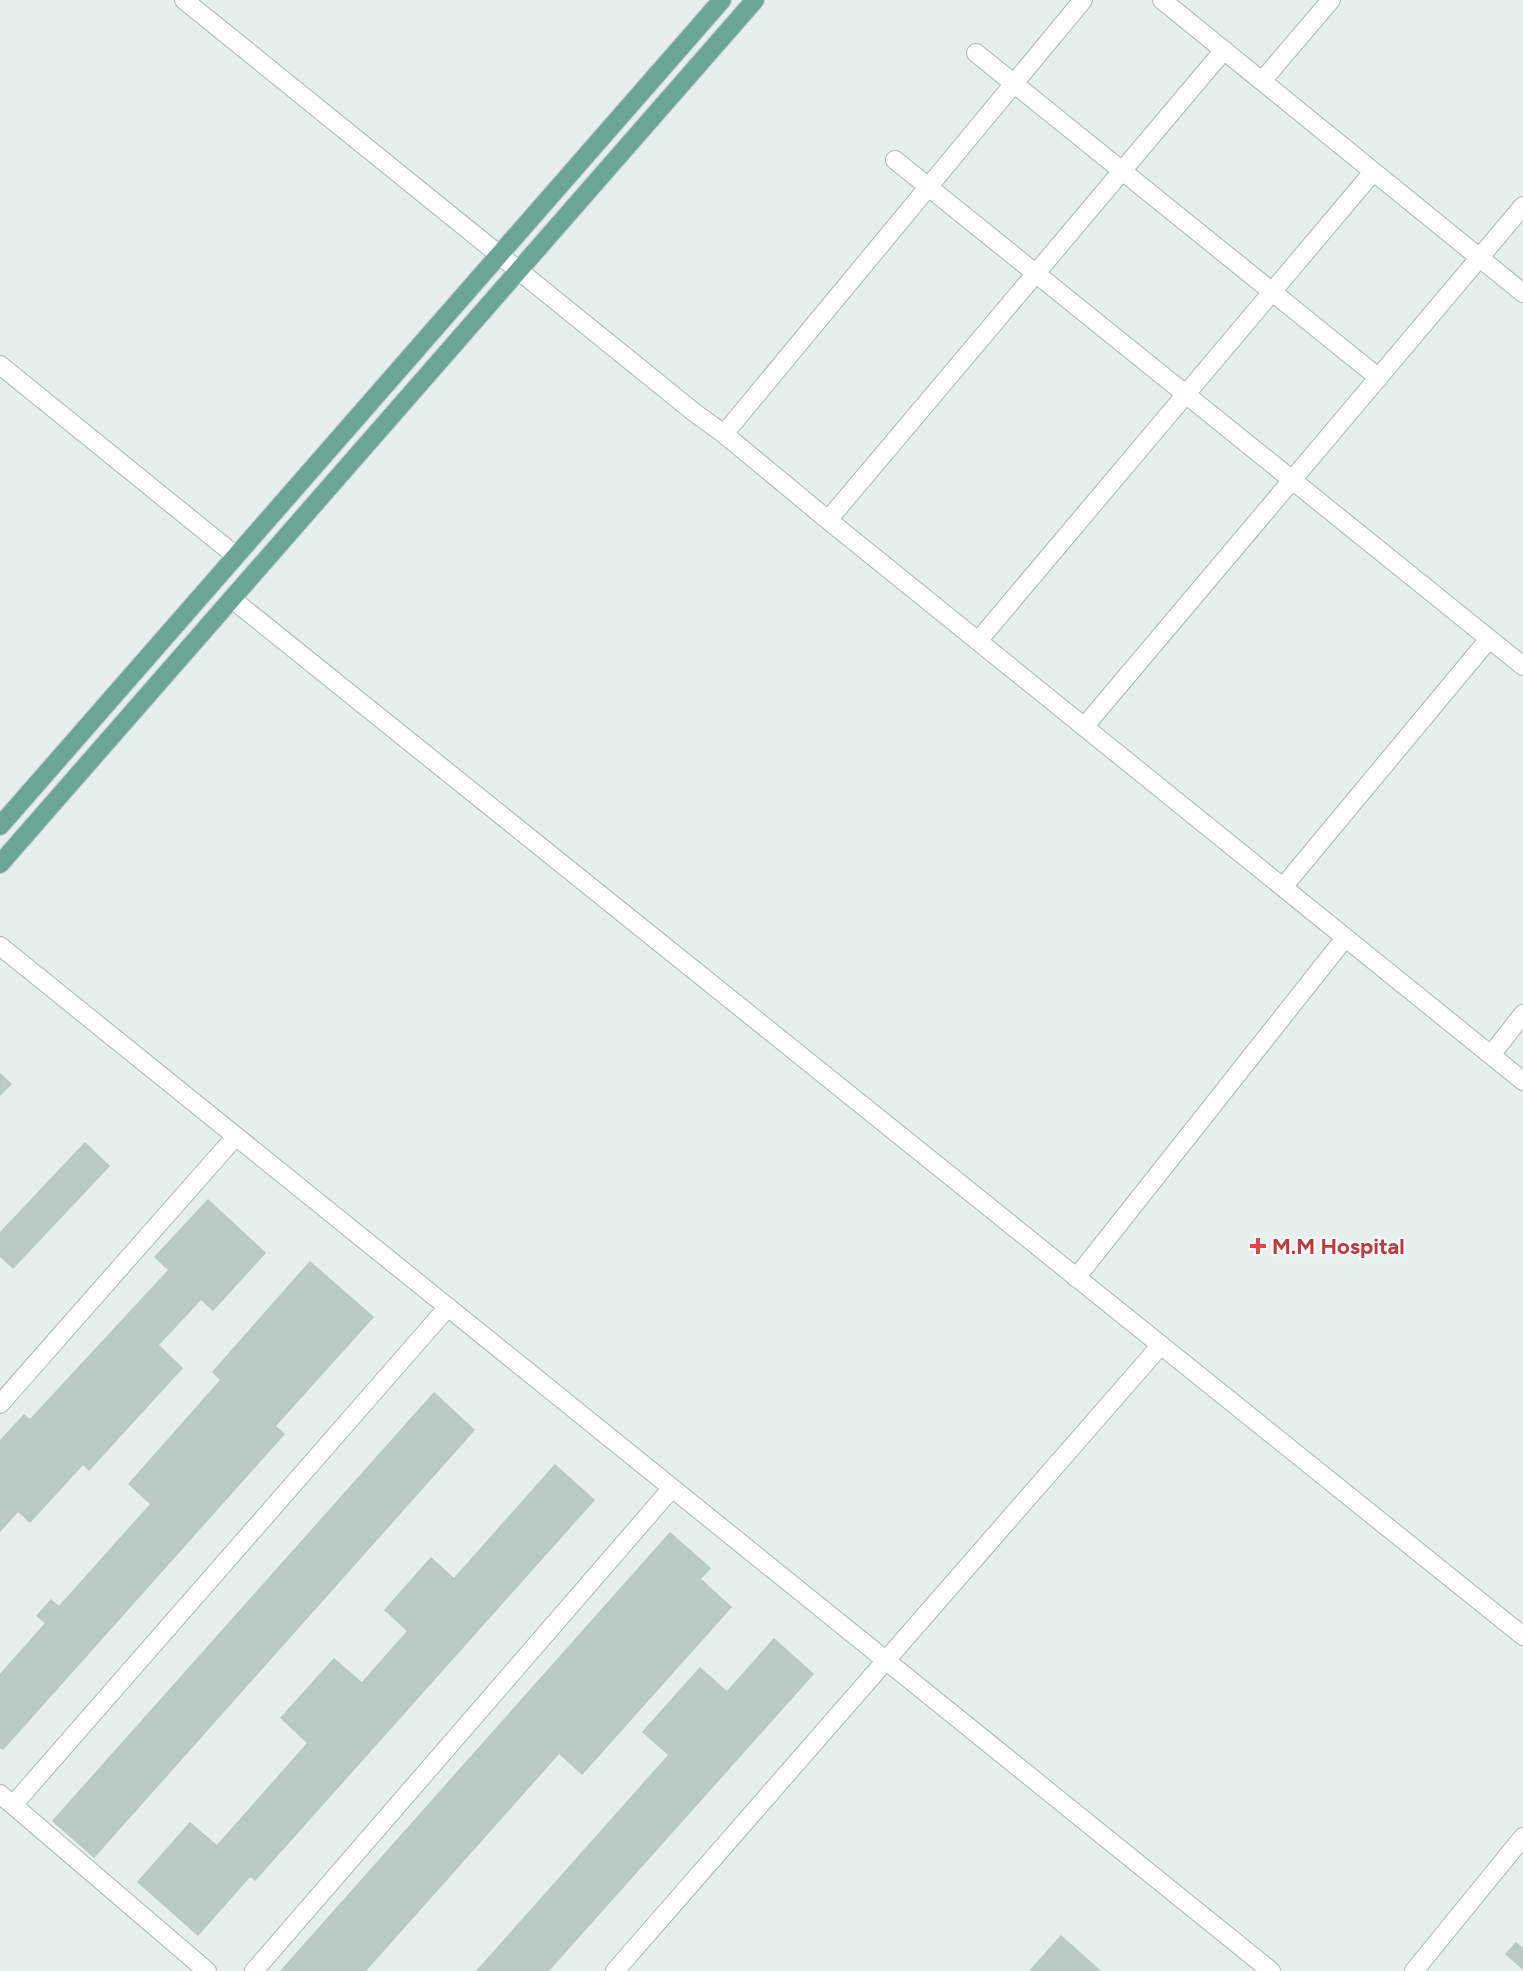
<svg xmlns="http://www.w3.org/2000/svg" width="1523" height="1971" font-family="Figtree,sans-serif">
  <rect width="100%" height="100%" fill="#e6efeb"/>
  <path fill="#bbcac4" stroke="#b8c9c2" stroke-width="1.5" d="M0,1074L11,1084L0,1095Z
    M85,1143L109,1166L13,1268L0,1256V1233Z
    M208,1200L265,1253L213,1310L201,1299L158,1345L182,1368L89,1470L83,1464L30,1522L18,1511L0,1531V1441L24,1415L30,1420L169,1270L155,1257Z
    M310,1262L373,1317L275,1426L284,1434L3,1749L0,1747V1675L46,1623L37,1616L51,1600L59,1607L151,1504L129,1484L221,1380L213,1372Z
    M434,1393L474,1430L94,1857L53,1821Z
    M555,1465L594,1500L255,1880L250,1876L198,1935L138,1882L190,1823L217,1846L308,1743L281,1718L334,1659L362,1683L408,1631L385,1610L431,1558L454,1579Z
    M670,1533L710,1568L700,1579L731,1607L582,1774L559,1753L365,1971H281Z
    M774,1639L813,1674L548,1971H477L669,1755L643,1732L700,1668L727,1692Z
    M1061,1936L1100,1971H1030Z
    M1516,1943L1523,1949V1969L1506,1954Z"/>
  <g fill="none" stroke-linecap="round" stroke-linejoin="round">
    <g stroke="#a8b8b2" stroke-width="20">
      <path id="minor" d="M184,0L695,413L724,434L828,520L1523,1081
        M1162,0L1523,293
        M976,53L1379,378
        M1262,81L1331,0
        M895,160L1523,666
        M0,365L236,556
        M724,434L1083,0
        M828,520L1224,50
        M232,599L1523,1636
        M978,641L1373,172
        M1084,727L1523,206
        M1283,887L1489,639
        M0,946L1271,1971
        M1491,1055L1523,1014
        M1076,1278L1345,938
        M0,1404L236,1136
        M0,1794L207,1971
        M13,1805L448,1307
        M254,1971L672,1488
        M615,1971L1161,1345
        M1414,1971L1523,1837"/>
    </g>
    <g stroke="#c2cac8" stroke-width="20">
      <path id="major" d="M0,826L722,0
        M0,864L755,0"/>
    </g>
    <use href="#minor" stroke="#fff" stroke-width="18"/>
    <use href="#major" stroke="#6aa596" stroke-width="18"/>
  </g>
  <path fill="#e0444e" stroke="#f7fbf9" stroke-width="2" d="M1255 1237h6v6h6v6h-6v6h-6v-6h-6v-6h6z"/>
  <g text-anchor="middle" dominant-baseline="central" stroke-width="4.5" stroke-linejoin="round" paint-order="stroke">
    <g font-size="22" font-weight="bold" fill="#be3a42" stroke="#f7fbf9" text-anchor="start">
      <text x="1272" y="1246">M.M Hospital</text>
    </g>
  </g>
</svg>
